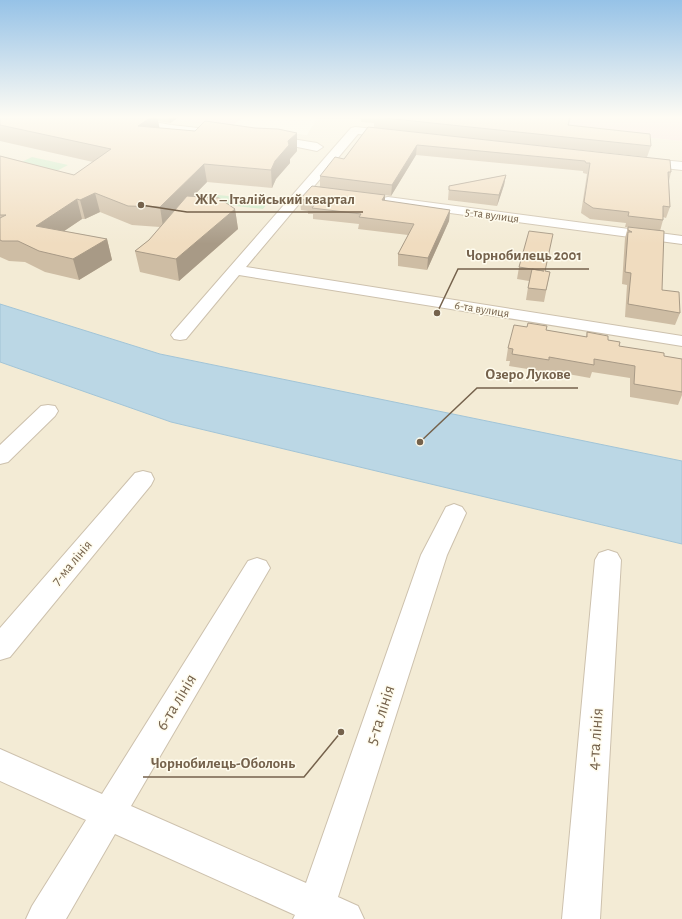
<svg xmlns="http://www.w3.org/2000/svg" width="682" height="919" font-family="'Alegreya Sans',sans-serif">
  <rect width="100%" height="100%" fill="#fcf8e6"/>
  <path fill="#f3ebd5" d="M0,116H145L307,135L318,116H431L682,141V461L160,354L0,304Z
    M0,362L171,422L682,544V919H0Z"/>
  <path fill="#f9dcda" d="M145,116H302L301,117L243,118L230,127Z
    M431,116H682V141L560,129Z"/>
  <path fill="#cce9c5" d="M32,157L68,165L47,176L9,168Z
    M208,194L270,200L263,209L200,202Z"/>
  <path fill="#bbd7e5" stroke="#a2c4d6" d="M0,304L160,354L682,461V544L171,422L0,362Z"/>
  <g fill="none" stroke-linecap="round" stroke-linejoin="round">
    <g stroke="#cdc1ad" stroke-width="2">
      <path id="street" d="M100,116H122L171,125L225,131L231,134L225,137L171,131L105,119Z
        M355,127L395,131L401,134L395,137L358,134L246,267L682,336V346L239,275L186,339L180,340L174,339L171,335L174,331L351,128Z
        M267,135L317,143L323,147L317,151L263,140L261,138Z
        M641,158L682,162V170L637,165L635,162Z
        M388,197L682,236V244L383,204L381,201L383,198Z
        M48,405L55,406L58,411L55,416L8,462L0,464V445L41,406Z
        M143,471L151,473L154,479L151,485L10,657L0,660V628L135,473Z
        M454,504L462,507L466,513L447,555L338,897L358,906L364,919H293L295,915L115,834L66,919H26L32,906L86,820L0,781V749L102,794L248,561L257,558L266,561L270,568L131,806L306,883L421,555L446,507Z
        M608,550L617,553L621,560L600,919H562L595,560L599,553Z"/>
    </g>
    <use href="#street" fill="#fff" fill-rule="evenodd"/>
  </g>
  <path fill="#cebda4" d="M0,116H181L170,123L158,121L159,128L195,131L255,128L297,133V151L290,159V163L276,179L272,188L207,182L193,196L235,209L238,229L179,281L140,272L135,251L149,240L160,227L132,225L100,212L85,219H82L64,231L107,239L112,260L79,280L45,272L25,262L9,261L0,257V156L74,175L93,162L0,141Z
    M361,116H571L569,125L651,146L647,157L374,128V123L361,122Z
    M368,127L671,172L669,181L670,207L666,218L663,217V220L660,231L662,290L680,313L675,325L625,317L627,285L622,284L625,238L628,227H625L626,223L590,219L581,213L587,174L583,173V171L416,155L391,196L385,195V201L450,210L449,221L427,270L398,266V254L408,235L358,229L359,224L313,219V214H308V211L301,210L300,199L320,186V176L344,159Z
    M506,175L504,185L497,206L448,200L449,186Z
    M519,267L550,272L544,302L526,300L529,281L517,279Z
    M546,330L586,337L587,332L608,340L619,346L664,356L682,366V395L678,405L630,397V378L592,372L590,378L546,370V372L509,366L510,361H506L508,348Z"/>
  <path fill="#a89a86" d="M153,116H157L160,130L138,126Z
    M169,116H181L170,123Z
    M297,133V151L290,159V163L276,179L272,188L271,170L275,161L288,141Z
    M417,145L416,155L391,196L392,185Z
    M204,164L207,182L163,227L160,207Z
    M506,175L504,185L497,206L499,195Z
    M95,193L100,212L85,219L80,200Z
    M385,195V206L382,200Z
    M77,199L82,219L42,246L36,226Z
    M235,209L238,229L179,281L176,259Z
    M450,210L449,221L427,270L428,258Z
    M107,239L112,260L79,280L73,259Z"/>
  <path fill="#f0dcbf" stroke="#a89a86" d="M0,116H153L138,126L195,131L205,121L255,128L278,129L297,133L288,141L289,145L275,161L271,170L204,164L160,207L128,206L95,193L80,200L77,199L36,226L107,239L73,259L39,251L18,241H2L0,240V218L6,215H0V156L74,175L111,149L0,125Z
    M375,116H570L568,125L650,134L651,146L375,117Z
    M368,127L670,160L671,172H668L670,207L663,206V220L628,216L629,212L593,208L584,202L590,163H586L585,161L417,145L392,185L320,176L335,157L344,159Z
    M506,175L499,195L449,190V186Z
    M312,186L385,195L382,200L450,210L428,258L398,254L414,224L359,217L361,214L312,208L315,204L308,203L310,201L300,199Z
    M187,196L219,198L235,209L176,259L135,251L149,240Z
    M628,227L664,231L662,290L679,292L680,313L628,304L631,273L625,272L628,232H632L628,230Z
    M529,231L553,234L545,271L550,272L546,290L528,288L532,269L544,271L519,267Z
    M528,323L547,326L546,330L587,337V332L608,336V340L620,342L619,346L664,353V356L682,359V392L634,384L635,366L594,359V365L549,357V360L512,354L513,349L508,348L514,325L527,327Z"/>
  <linearGradient id="sky" x2="0" y2="1"><stop stop-color="#96c2e7"/><stop offset="0.48" stop-color="#fefcf4"/><stop offset="1" stop-color="#fefcf4" stop-opacity="0"/></linearGradient>
  <rect width="682" height="244" fill="url(#sky)"/>
  <g text-anchor="middle" dominant-baseline="central" stroke-width="3" stroke-linejoin="round" paint-order="stroke">
    <g font-size="12" fill="#75624c" stroke="#fefbed">
      <text transform="translate(492 215) rotate(8)">5-та вулиця</text>
      <text transform="translate(482 309) rotate(9)">6-та вулиця</text>
    </g>
    <g font-size="14" fill="#75624c" stroke="#fefbed">
      <text transform="translate(72 563) rotate(-50)">7-ма лінія</text>
    </g>
    <g font-size="17" fill="#75624c" stroke="#fefbed">
      <text transform="translate(176 702) rotate(-59)">6-та лінія</text>
      <text transform="translate(380 715) rotate(-72)">5-та лінія</text>
      <text transform="translate(595 739) rotate(-86)">4-та лінія</text>
    </g>
  </g>
  <path fill="none" stroke="#75624c" stroke-width="1.5" d="M141 205L187 212H363M437 313L458 269H589M420 442L477 388H578M341 732L304 777H143"/>
  <g fill="#75624c" stroke="#fefbed" stroke-width="1.5">
    <circle cx="141" cy="205" r="4"/>
    <circle cx="437" cy="313" r="4"/>
    <circle cx="420" cy="442" r="4"/>
    <circle cx="341" cy="732" r="4"/>
  </g>
  <g font-size="15" text-anchor="middle" font-weight="bold" fill="#75624c" stroke="#fefbed" stroke-width="3" stroke-linejoin="round" paint-order="stroke">
    <text x="275" y="204">ЖК – Італійський квартал</text>
    <text x="524" y="260">Чорнобилець 2001</text>
    <text x="528" y="379">Озеро Лукове</text>
    <text x="223" y="768">Чорнобилець-Оболонь</text>
  </g>
</svg>
